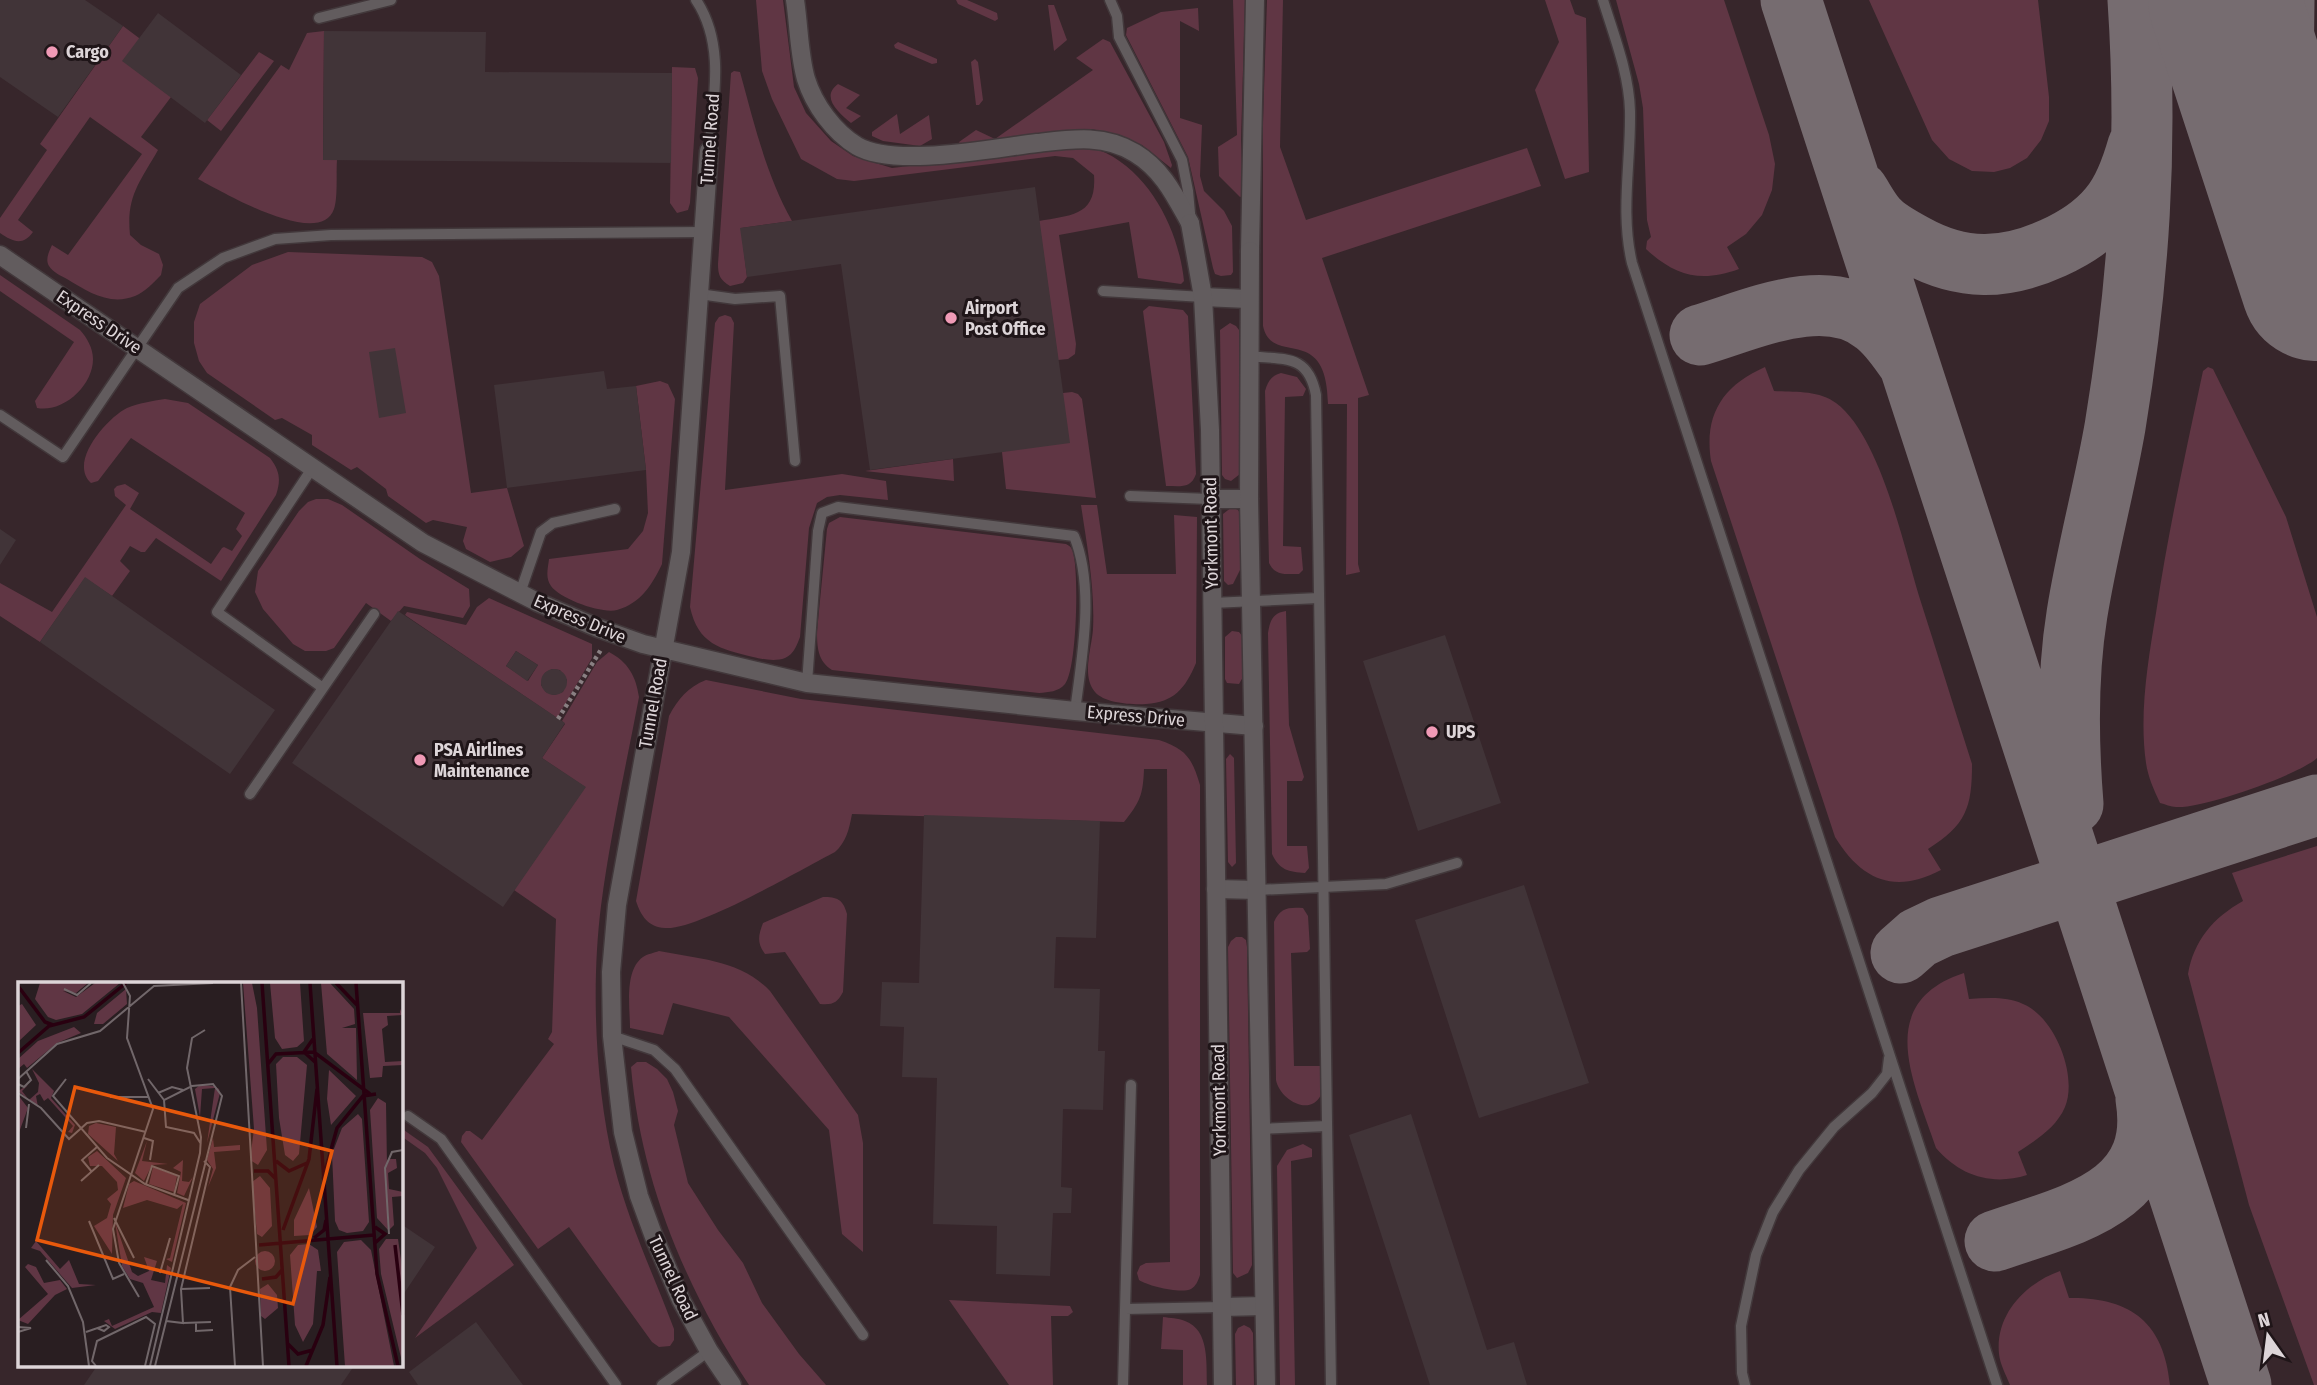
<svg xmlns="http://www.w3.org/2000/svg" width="2317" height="1385" font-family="'Fira Sans Condensed',sans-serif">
  <rect width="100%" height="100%" fill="#291e21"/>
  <path fill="#37262b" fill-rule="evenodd" d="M0,0H2317V1385H0ZM19,984H401V1366H19Z"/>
  <path fill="#603644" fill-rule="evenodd" d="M756,0H783L794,87L806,113L831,141L853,156L892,168L1079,146C1088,148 1098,149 1106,153C1152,176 1179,232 1184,281L1181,284L1138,278L1129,222L1059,235L1076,344L1075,354L1068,359L1058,360L1039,221C1071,215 1097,216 1094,175L1073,158L1055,156L854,181L837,179L801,159L772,99L762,71Z
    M956,0H967L997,13L998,19L995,21L958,4Z
    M1233,0H1245L1241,140L1243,196L1240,197L1219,176L1218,147L1237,135Z
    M1267,0H1283L1280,147L1306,220L1527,148L1541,186L1322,258L1369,395L1358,398V564L1360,572L1346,575L1347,404H1328C1327,321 1272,368 1263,326V121Z
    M1545,0H1570L1575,14L1586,18L1589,172L1565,179L1535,90L1559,42Z
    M1616,0H1724L1769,135L1775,164L1772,190L1762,215L1746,234L1727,247L1739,269C1701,283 1675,276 1646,249L1647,241L1651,237L1647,220L1643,108L1639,84Z
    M1869,0H2038L2049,97V121L2041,140L2027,158L2010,168L1994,172L1972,171L1949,159L1932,140Z
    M1048,5H1054L1067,40L1054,51Z
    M1198,8L1199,31L1180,21V118L1202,125L1200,176L1204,191L1224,211L1232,226L1233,272L1231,275L1221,276L1215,274L1213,268L1188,157L1126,35L1127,28L1161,12Z
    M123,26L139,38L171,97L141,137L158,150C140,182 126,196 130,235L141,245L159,254L163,265L161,275C154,282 145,292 135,296C110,306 88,292 67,279C61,276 53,272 49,266C45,259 49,252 52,245L68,255L142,154L90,117L18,220L33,232C23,246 13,242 0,233V218L47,150L40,144Z
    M324,31L323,160H337C336,173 338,198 334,209C320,250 221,191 198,179L281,65L289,70L307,33Z
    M1103,39L1110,42L1164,142L1172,165L1171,168L1142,145L1120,136L1092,129L963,147L960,145L959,142L976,130L995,139L1093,70L1076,58Z
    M898,42L937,59V63L932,64L895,48L894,45Z
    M259,52L274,61L221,131L207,120Z
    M975,59L978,62L983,100L979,105H976L971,62Z
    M672,67L695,68L698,78L690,203L688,210L677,213L670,203Z
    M734,71L740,72C754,123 766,175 792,221L741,228L747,277L743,283L730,286C720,280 718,275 718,264L731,73Z
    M838,84L860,95L846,108L861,116L851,123C839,113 820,97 838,84Z
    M897,114L900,134L929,115L932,139L920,146L883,141L872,136V132Z
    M288,252L422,257L432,262L439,276L471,493L507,488L524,546L511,557L490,562L466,549L463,541L467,527L433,520L426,523L388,496L386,489L357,467L351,470L312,445V435L282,418L275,420L207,373L199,361L194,343V322L200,304L252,265Z
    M0,275L80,330C87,338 93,348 93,359C93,386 63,413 37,408L35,401L74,342L0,291Z
    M1149,306L1183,310L1188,316L1196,474C1191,489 1180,486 1166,486L1143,311Z
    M725,315L731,317L734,323L725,490L842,474L886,481L888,500L840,495L827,497L817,503L809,528L800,637C797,645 794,654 785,658C775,662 762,659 753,657C720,649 698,644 690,607L715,323L719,317Z
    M1230,323L1236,326L1239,330L1240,474L1231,481L1225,479L1222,475L1220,330Z
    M1765,367L1774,391C1794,392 1819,390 1836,403C1880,436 1903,543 1919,596C1937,652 1954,708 1972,764C1972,808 1966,825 1928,849L1941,870C1895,894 1862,881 1835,837L1711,461C1704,415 1722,386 1765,367Z
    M2208,367L2213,369L2286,517L2317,617V758C2299,775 2201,809 2176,807C2171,807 2165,804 2160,803C2154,790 2148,777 2146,763C2139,714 2148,661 2156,613C2168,532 2186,451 2203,371Z
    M1281,373L1297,377L1306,389L1303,396L1285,397L1283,546L1301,547L1303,570L1299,574C1287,574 1275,576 1269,563L1265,391C1268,381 1271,376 1281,373Z
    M660,381L668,384L675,399L662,564C652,585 641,603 617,610C602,614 560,599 551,586C545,578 548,568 549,559L628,549L643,531L648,513L646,470L636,386Z
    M1072,392L1078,394L1082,399L1096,498L1006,489L1002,452L1063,393Z
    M165,399L188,403L270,458C280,471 281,480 276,495L221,581L156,538L145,552H141L130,546L120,561L130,571L112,596L85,578L40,642L0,616V583L52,612L126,505L115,496L114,489L117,486L125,484L139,493L130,509L211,564L222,548L224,547L232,551L242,536L236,529L245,513L131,438L98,481L91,483C68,462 107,418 127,408C139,403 152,401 165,399Z
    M953,459L954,481L865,471Z
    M316,499H328L342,505L420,559L469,589L470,606L463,618L404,606L391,621L366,603L334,648L326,651H305L293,644L263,609L255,592L258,571L299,511L308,502Z
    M1081,505H1097L1107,574H1176L1174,515L1197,517L1196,663C1185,689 1174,702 1146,704C1132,705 1104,703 1095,692C1081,676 1092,647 1093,629C1095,588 1087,546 1081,505Z
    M1232,507L1238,510L1241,515V568L1233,584L1228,585L1224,581L1223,514Z
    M840,517L1066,544C1071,547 1071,547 1073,552C1079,572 1077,669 1065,684C1058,692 1049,692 1039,693L832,670C818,661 817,648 817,631L827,529L829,523Z
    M489,598L592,644V658L557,718L405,615L407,612L466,625L477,607ZM516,651L538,665L528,681L506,666ZM552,669L560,670L567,680L563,692L554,695L546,692L541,685L545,673Z
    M1286,611L1289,725L1304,777L1302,781H1287V846H1307L1309,868L1305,873C1289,872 1279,870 1272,854L1268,633C1270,620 1273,613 1286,611Z
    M1232,631L1239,632L1243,637V677L1239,684L1227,683L1225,679V637Z
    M609,652C628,662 636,676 639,697C626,766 610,836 601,906C591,985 595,1087 614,1165C629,1224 653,1273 674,1329V1340L670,1346L659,1347L652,1342L569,1227L538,1249L461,1142L462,1136L466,1131H470L482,1140L554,1044L548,1039L552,1032L556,919L514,890L585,787L542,758L565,724L562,721L597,662Z
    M706,680L801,699L1159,740C1186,749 1192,758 1200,785V1275C1198,1281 1196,1286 1191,1289C1181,1294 1148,1286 1139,1280L1137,1273L1140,1266L1146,1263L1170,1262L1167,769H1144C1143,795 1140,802 1124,822L852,814C849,830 846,842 835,852C802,869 696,931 665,928C648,927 641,916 636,901L669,716C678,699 688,687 706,680Z
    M1230,754L1234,758L1236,863L1232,867L1228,862L1226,759Z
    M2317,846V1385H2314L2249,1205L2188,974C2194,940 2213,918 2243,901L2232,873Z
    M823,897C837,897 843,899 847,914L843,992C837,1003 833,1005 820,1004L785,952L765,954C757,943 758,936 763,923Z
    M1303,908L1308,916L1310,949L1307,952L1291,953L1294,1066H1320L1322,1068C1323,1076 1325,1087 1321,1095C1309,1118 1279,1098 1276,1080L1274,922C1280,908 1288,907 1303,908Z
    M1236,937H1242L1246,940L1247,947L1252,1265L1248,1273L1237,1278L1233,1273L1228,947L1231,941Z
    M659,951C699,959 741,960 770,991L858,1115L863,1143V1252L842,1234L829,1130L729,1017L673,1003L663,1035L630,1028C630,1008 624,970 643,957C647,954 654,953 659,951Z
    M1964,973L1969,999C1987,998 2006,996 2023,1004C2055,1017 2078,1076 2065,1107C2056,1128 2036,1140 2018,1152L2027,1175C1992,1186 1960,1176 1936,1148C1915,1084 1872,1003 1964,973Z
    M637,1062H646L657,1069L667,1079L673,1092L678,1111L674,1125L688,1183L718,1230L743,1263L762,1303L799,1354L826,1385H749C686,1289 641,1182 631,1067Z
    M401,1128L428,1147L514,1265L415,1338L477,1248L437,1168L425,1153L401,1136Z
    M1303,1144L1312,1149V1157L1291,1161L1295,1385H1280L1277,1166L1287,1150Z
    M2060,1271L2069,1298C2130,1297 2164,1322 2170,1385H2010C2006,1375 2000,1364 1999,1354C1995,1314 2026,1283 2060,1271Z
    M949,1300L1070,1306L1073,1312L1068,1316H1051L1053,1385H1009Z
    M1163,1317C1170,1318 1178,1318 1185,1321C1210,1330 1206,1364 1207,1385H1183V1350L1161,1349Z
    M1244,1325L1250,1328L1253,1333L1254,1385H1236L1235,1334L1238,1328Z"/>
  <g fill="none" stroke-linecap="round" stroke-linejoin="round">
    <path stroke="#766c70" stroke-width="61" d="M1791,0L2241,1385
      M2284,0L2283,80L2307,255
      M1858,191C1864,200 1869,210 1876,218C1885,229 1902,238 1915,245C1962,271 2005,270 2053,248C2073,239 2094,226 2109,208C2124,191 2132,167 2138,146
      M1700,335C1751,320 1826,284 1874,323C1889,334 1898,349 1909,364
      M2073,804C2068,741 2067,676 2077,614C2087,551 2104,490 2115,427C2139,281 2148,147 2138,0
      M1901,953L1918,938L1941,927L2317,805
      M1995,1241C2068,1215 2162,1199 2146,1099"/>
    <path stroke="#766c70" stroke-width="152" d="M2224,0L2317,285"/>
  </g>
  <path fill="#413438" d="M0,0H85L123,26L58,117L0,77Z
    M158,13L241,75L205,123L122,61Z
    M324,31L486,32L485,72L672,73L671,163L323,160Z
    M1035,187L1070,443L870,470L841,264L747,277L740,228Z
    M395,348L406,413L379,418L369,352Z
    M604,371L607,389L636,386L646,470L507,488L494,385Z
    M0,529L16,540L0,565Z
    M85,577L275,710L230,774L40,642Z
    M398,611L565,723L542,758L586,787L503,907L292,763Z
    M1445,635L1501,803L1418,831L1363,661Z
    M516,651L538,665L527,681L506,666Z
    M541 682a13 13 0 1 1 26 0a13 13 0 1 1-26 0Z
    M924,815L1100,821L1096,938L1056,937L1054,988L1100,989L1098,1051H1105L1103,1110L1063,1109L1061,1187L1072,1188L1071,1213H1053L1050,1276L996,1274L997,1226L933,1224L937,1078L902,1077L904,1027L880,1026L882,982L919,983Z
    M1524,885L1589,1083L1479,1118L1415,920Z
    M1411,1114L1487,1350L1514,1342L1527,1385H1430L1349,1135Z
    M401,1224L435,1247L401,1298Z
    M476,1322L523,1385H418L409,1372Z
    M97,1366H354L341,1385H84Z"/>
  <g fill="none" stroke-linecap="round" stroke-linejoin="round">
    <g stroke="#42383b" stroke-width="13">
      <path id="service" d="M696,0C726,45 713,101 709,151
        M1110,0L1117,16L1119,37L1182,160L1188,191L1190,213
        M1603,0C1614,36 1629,73 1630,111C1631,162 1620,212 1632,263L1997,1385
        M319,18L391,0
        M1103,291L1203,297
        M699,294L735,299L780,296L795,461
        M1248,356C1284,360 1308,353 1316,395L1331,1385
        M0,415L63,457L178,288L223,258L275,239L331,235L704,232
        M313,467L217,612L323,688
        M1130,496L1210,499
        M520,593L541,532L553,523L615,509
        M1212,603L1319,598
        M807,683L818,531L822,513L838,507L1074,536C1095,587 1082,657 1075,711
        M250,794L374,614
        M1257,890L1386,884L1457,863
        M612,1036L654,1050L675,1069L863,1335
        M408,1116L441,1139L616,1385
        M1261,1129L1327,1126
        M1125,1309L1222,1307
        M662,1385L709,1351
        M1123,1385L1131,1085
        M1745,1385L1742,1373L1741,1326L1756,1255L1773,1212L1799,1170L1834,1127L1872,1093L1887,1074L1889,1058"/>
    </g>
    <g stroke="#42383b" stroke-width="21">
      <path id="minor" d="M795,0C799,26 799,55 806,79C814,105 834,132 857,146C894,168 994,148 1037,143C1072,139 1104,134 1135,153C1163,170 1175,196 1190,223
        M709,151L681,552L617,905L611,972L612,1036L623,1132L639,1196L654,1237L681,1300L709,1351L732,1385
        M1250,251L1255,0
        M0,255L423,543L537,602L598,628L643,644L807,683L1075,711L1254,726
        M1203,297L1248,299
        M1210,499H1249
        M1216,889L1257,890
        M1222,1307L1264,1306"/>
    </g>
    <g stroke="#42383b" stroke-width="21">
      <path id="tertiary" d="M1190,223L1203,297L1210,430L1223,1385
        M1250,251L1249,499L1266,1385"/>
    </g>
    <path stroke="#8a8083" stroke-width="4.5" stroke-dasharray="3.5 3.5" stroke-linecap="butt" d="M558,719L602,648"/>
    <use href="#service" stroke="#625c5e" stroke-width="10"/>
    <use href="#minor" stroke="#625c5e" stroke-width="18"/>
    <use href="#tertiary" stroke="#625c5e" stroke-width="18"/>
  </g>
  <g fill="#f09ab6" stroke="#1f1518" stroke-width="2.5">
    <circle cx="52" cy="52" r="7"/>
    <circle cx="951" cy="318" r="7"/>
    <circle cx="1432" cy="732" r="7"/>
    <circle cx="420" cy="760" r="7"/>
  </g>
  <g text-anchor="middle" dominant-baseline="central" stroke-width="6" stroke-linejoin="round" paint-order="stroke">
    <g font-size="18" font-weight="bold" fill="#ddd5d8" stroke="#1f1518" text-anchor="start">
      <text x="66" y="52">Cargo</text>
      <text x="965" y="308">Airport<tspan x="965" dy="21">Post Office</tspan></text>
      <text x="1446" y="732">UPS</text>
      <text x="434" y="750">PSA Airlines<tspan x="434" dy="21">Maintenance</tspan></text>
    </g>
    <g font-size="18" fill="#ddd5d8" stroke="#1f1518">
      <text transform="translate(710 139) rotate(-86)">Tunnel Road</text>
      <text transform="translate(99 322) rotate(34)">Express Drive</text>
      <text transform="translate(1211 533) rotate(-91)">Yorkmont Road</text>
      <text transform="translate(580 619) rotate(23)">Express Drive</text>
      <text transform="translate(653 703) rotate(-80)">Tunnel Road</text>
      <text transform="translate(1136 716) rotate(5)">Express Drive</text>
      <text transform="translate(1219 1100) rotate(-91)">Yorkmont Road</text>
      <text transform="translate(673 1278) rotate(65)">Tunnel Road</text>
    </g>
  </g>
  <g transform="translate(18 982)">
    <rect width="385" height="385" fill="#291e21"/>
    <path d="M70,1L58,11L45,9L58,15L77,1H102L64,32L38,38L30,35L17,17L22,1ZM225,1H234L239,26L249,168L240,183L232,178L236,147ZM252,1H282L286,59L279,65L264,67L257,56ZM303,1H312L336,27L337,42L324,46H338L339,98L309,72ZM108,7L109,22L85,42H76L79,31ZM4,22L18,43L0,60V24ZM382,27L385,33L369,34L370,43L364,47L367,80L385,79V83L365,84L364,95L352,96L345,31H382ZM56,45L63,51L39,61L9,86L6,82L0,87V77L20,59ZM265,75H279L289,83L281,172L275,179L267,173L261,136L258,82ZM14,87L36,109L33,116L57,143L54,151L50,150L55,144L30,116L26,119L22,112L18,114L20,125L0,109L10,103L4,109L11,118L20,110L21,101ZM311,88L338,114L313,143L309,117ZM182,103L196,104L201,107L202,111L189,161L197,106L184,107L182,135L177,107ZM0,113L10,126L0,153ZM360,116L368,121L370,248L359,236L352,128ZM340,132L344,137L351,240L345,249L329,251L321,248L317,239L314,172L324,146ZM78,141L98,145L96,172L100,179L70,152L71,144ZM195,156L196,165L222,163V168L196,170L198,186L190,205L195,187L189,178ZM129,159L124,179L150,182L134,183L126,199L117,191ZM79,169L108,196L95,233L94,272L76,244L89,236L93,222L89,217L100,208L99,200L84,184H72L70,175ZM371,177H378L379,186L370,191L371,207L385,210V214L374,215L376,243L371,248L368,186ZM165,178L164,199L171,200L175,195L166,214L159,211L163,190L155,186ZM135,185L159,194L156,210L131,202ZM242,194L252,206L254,244L244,255L239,252L234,200ZM116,199L168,221L154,280L148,277L152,276L165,222L159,227L129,218L105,226L111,202ZM291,206L299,245L292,253L276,254V238ZM97,240L114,290L120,294L131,289L126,275L139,279L133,298L147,301L149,283L153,286L143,331L134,330L97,347L86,339L91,337L94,344L136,325L125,301L112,297L104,284ZM368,257H380L385,292V384L363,292L361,267ZM343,258L353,268L376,384H327L319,270L326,260ZM18,259L42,287L51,278L61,302L78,303L54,306L22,269L13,266ZM291,262L300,268L303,289H299L295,342L285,360L277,343L272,273L280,263ZM237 279a10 10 0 1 1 20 0a10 10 0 1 1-20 0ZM10,282L18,285L26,301L42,298L49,307L37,313L10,342L0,338L30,312L7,285ZM250,302L259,313L260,326L247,337L243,334L242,307Z" fill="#603644"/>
    <path fill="none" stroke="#290010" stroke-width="3.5" d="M244,1L271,384M292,1L319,384M318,1L339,23M338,1L359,292L380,384M0,4L27,40L35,43M295,57L286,70L297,80M0,71L31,44L66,35L108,1M250,82L258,72L296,70L352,112M258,179L271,189L289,181M236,189H250L258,197M305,197L319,146L345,114L358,112M357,245L367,252L357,261M265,248L291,177L299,107M296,256L306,248L308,238M241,263L356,253M377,263L385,333M244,297L258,295L264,288M270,362L280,372L295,368M288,384L305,343L312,295"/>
    <path fill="none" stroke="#71676a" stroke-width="2" d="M105,1L112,14L109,56L135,127L95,247L101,281L121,315M223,1L245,384M46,7L59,13L73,1M0,97L39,62L82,49L136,4L195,1M48,97L35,114L89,176L127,202L170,218M130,97L146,118M0,102L6,105L13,98L8,89M0,111L23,126L51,157L69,141L81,139L128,150M140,111L154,105L165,108M92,115H131M8,146L11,122M126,156L135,159L132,178M74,190L64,178L79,165M63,199L81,183M128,202L134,184L161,194L156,213M96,236L116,276M71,239L95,297L106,292M371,252L367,186L374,170L385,168M28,278L50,304L65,340L71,384M142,291L152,256M163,307L192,306M148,339L165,341L163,307L192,185L186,179M165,341L193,340M178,341V349L195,348M0,345L13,346L0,350M68,350L88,343L91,345L86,349L79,346M78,384L74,379L79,359L128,335L137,342L127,384M132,384L182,171L183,155L169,86L174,56L187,48M137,384L204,114L195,102L174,104L146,118L148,145L176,151L183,162M217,384L212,305L220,288L237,275"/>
    <path fill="#e8590c" fill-opacity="0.15" stroke="#e8590c" stroke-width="3.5" d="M57,105L314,169L275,322L19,258Z"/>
    <rect width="385" height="385" fill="none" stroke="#ddd5d8" stroke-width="3.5"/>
  </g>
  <g transform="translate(2268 1336) rotate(346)" stroke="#1f1518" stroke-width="5" paint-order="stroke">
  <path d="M0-5L12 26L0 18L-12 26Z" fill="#ddd5d8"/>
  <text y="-10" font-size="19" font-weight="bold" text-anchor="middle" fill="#ddd5d8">N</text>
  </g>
</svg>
